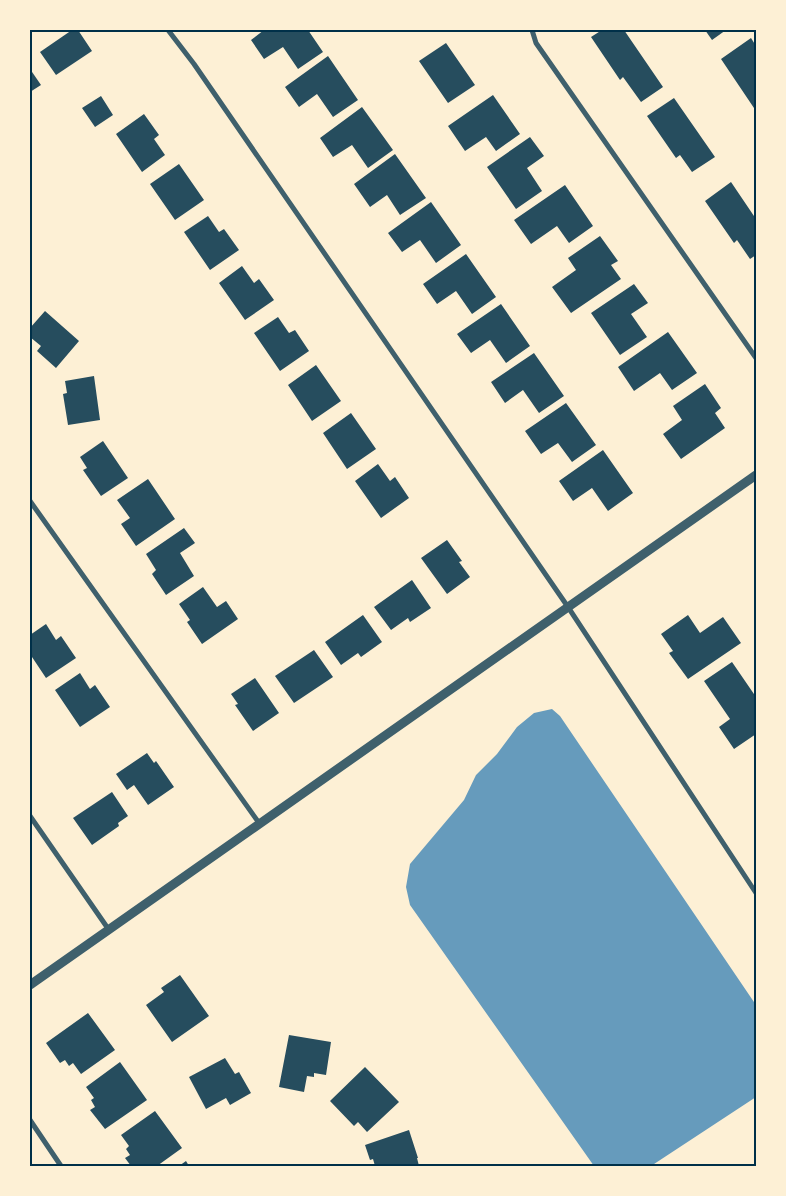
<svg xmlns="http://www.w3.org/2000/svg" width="786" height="1196" font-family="'Nunito Sans',sans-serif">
  <rect width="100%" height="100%" fill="#fdf0d5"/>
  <path fill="#669bbc" d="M552,709L560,716L756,1005V1097L651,1166H594L410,905L406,887L410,864L464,800L476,775L497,754L517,727L534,713Z"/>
  <path fill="#264d5e" d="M72,30H78L92,51L56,75L40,52Z
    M264,30H308L323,52L298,69L283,47L264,59L251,40Z
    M602,30H624L663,87L641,102L623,77L620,80L591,37Z
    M705,30H726L712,40Z
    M751,38L756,46V111L721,59Z
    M446,43L475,85L448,103L419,61Z
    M328,56L358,100L333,117L317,94L299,107L285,87Z
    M30,69L41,85L30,92Z
    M493,95L520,134L496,151L486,137L465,151L448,126Z
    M101,96L113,115L95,127L82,108Z
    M674,98L715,157L692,172L680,155L676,158L647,116Z
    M362,107L393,150L368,168L352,145L333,157L320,138Z
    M144,114L159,135L154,139L165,155L142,172L116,134Z
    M530,137L544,156L527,168L542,191L516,209L487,167Z
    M395,154L426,198L400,215L387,195L370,207L354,184Z
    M179,164L204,200L175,220L150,184Z
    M731,182L756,219V255L750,259L737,240L734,243L705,201Z
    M565,185L593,226L569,243L557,226L531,244L514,220Z
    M431,202L461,245L436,263L420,240L402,252L388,233Z
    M208,216L219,232L224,229L239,250L210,270L184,232Z
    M600,236L618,261L611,265L621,279L571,313L552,287L576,270L568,258Z
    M466,254L496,297L472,314L456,291L437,304L423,284Z
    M242,266L254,283L259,279L274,300L245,320L219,283Z
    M634,284L648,303L631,314L647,337L620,355L591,313Z
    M501,304L530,346L506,363L490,340L471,353L457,334Z
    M45,311L79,341L56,368L37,351L41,346L30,337V328Z
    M278,317L289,333L295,330L309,351L280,371L254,333Z
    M668,332L697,373L672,390L660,373L634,391L618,367Z
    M534,353L564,396L539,413L523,390L505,403L491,382Z
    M316,365L341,401L312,421L288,385Z
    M94,376L100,420L68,425L63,394L67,393L65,381Z
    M705,384L721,408L715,413L725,428L681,459L663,434L682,420L673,406Z
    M566,403L596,445L572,462L558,443L541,454L525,431Z
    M351,413L376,449L347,469L323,433Z
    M103,441L128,478L101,496L83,470L87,468L80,457Z
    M603,450L633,493L608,511L592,488L573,501L559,481Z
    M378,464L390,481L395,477L409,498L381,518L355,481Z
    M148,479L175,519L136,546L121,524L130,518L117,500Z
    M184,528L195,543L180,553L194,576L166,595L152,574L156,570L146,554Z
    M447,540L462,561L459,562L470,577L447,594L421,558Z
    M412,580L431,608L410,622L408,618L391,630L374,607Z
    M203,587L217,607L226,601L238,619L202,644L187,622L190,620L179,604Z
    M363,615L382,642L361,657L358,653L341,665L325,642Z
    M688,615L700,633L723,617L741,643L688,679L669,653L673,651L661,634Z
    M46,624L56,640L61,636L76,658L46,678L30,654V635Z
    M314,650L333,677L294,703L275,676Z
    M732,662L756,697V734L734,749L719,727L730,719L704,681Z
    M80,673L90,689L95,685L110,707L80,727L55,690Z
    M255,678L279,713L253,731L235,705L238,704L231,694Z
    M147,753L154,763L156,761L174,787L148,805L134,785L127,790L116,774Z
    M112,792L128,816L118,823L119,826L92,845L73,818Z
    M180,975L209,1016L172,1042L146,1005L164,992L161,988Z
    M88,1013L115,1050L81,1074L73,1063L69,1066L65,1060L60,1063L46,1043Z
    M289,1035L331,1042L326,1075L314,1073V1077L307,1076L304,1092L279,1087Z
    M225,1058L235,1074L239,1072L251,1093L230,1105L226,1098L206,1109L189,1077Z
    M120,1062L147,1100L105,1129L90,1110L95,1107L91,1100L94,1098L86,1087Z
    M365,1067L399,1102L367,1132L358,1122L354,1126L330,1101Z
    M155,1111L182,1148L157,1166H131L125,1158L130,1155L126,1149L129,1146L121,1135Z
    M409,1130L418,1158H417L419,1166H375L373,1159L370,1160L365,1145Z
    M186,1161L189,1166H179Z"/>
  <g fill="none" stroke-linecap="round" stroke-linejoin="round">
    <path stroke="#3f606c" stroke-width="5" d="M168,30L194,64L568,607L756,893
      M532,30L536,43L756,358
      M30,501L259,823
      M30,816L109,930
      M30,1120L61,1166"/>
    <path stroke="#3f606c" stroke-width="9" d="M30,985L756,475"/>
  </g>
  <rect width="786" height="1196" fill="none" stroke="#fdf0d5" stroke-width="62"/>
  <rect x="31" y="31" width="724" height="1134" fill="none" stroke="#003049" stroke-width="2"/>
</svg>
